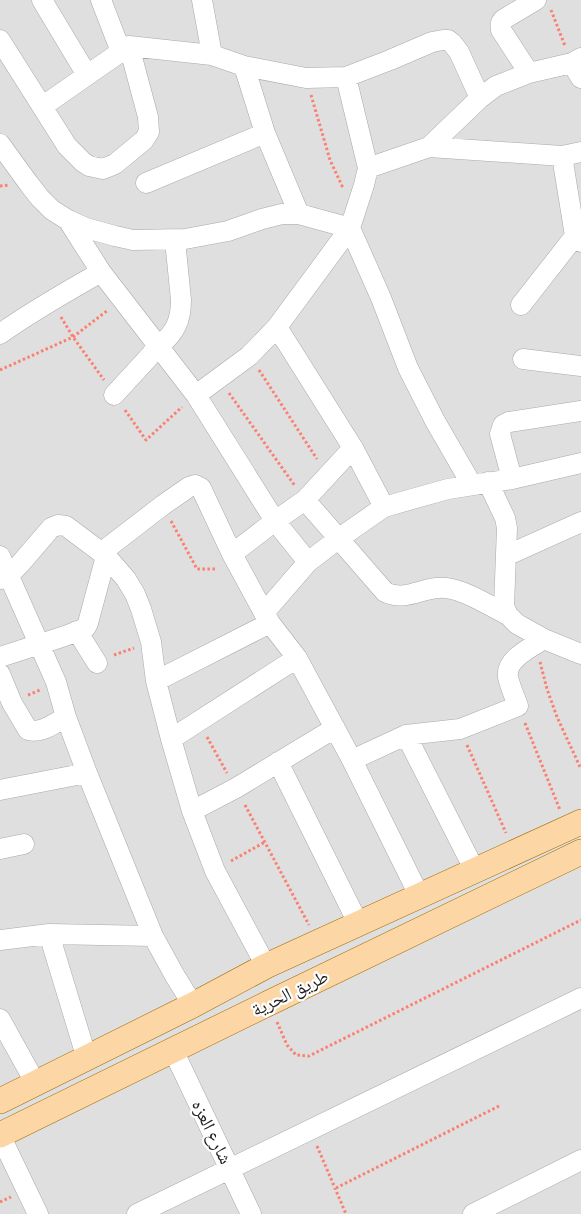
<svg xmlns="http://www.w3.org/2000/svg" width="581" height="1214" font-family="Cabin,'Noto Naskh Arabic',sans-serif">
  <rect width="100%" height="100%" fill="#f2efe9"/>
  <path fill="#e0dfdf" d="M0,0H581V1214H0Z"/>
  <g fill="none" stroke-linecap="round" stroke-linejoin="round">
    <g stroke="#a9a9a9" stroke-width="21">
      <path id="minor" d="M42,0L87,75
        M101,0L121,52
        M202,0L212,55
        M0,40L67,146L83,162L89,166L103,169L115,164L144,140L149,132L148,117L129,46
        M572,63L581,78
        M244,66L265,133L299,214
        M529,73L501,30C500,25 500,22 504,19L536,0
        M43,106L129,46L212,55L244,66L306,78L346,77L390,60L432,42L443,40H448L452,43L459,52L480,98
        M0,144L29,184L40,198L52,210L68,220L86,228L115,236L133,240L185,239L228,231L262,219L282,214H299L350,228L381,298L408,368L435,421L472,485
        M429,147L480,98L496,86L529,73L572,63L581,58
        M562,156L575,236L581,242
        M368,168L429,147L562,156L581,152
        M146,183L265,133
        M101,272L196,395L275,521L308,562
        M521,305L575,236
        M277,327L353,448L384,507
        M0,334C32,311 66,292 101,272L68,220
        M523,359L581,366
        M114,395L159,346C175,333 181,321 181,300L175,240
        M196,395L249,356L277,327L350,228L364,185L368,168L346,77
        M512,479L500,434L503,425L509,422L581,411
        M488,482L505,518L507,528L504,606L508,615L517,624L544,639L581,654
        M305,500L385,592C406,603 425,585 446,588C465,590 490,606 508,615
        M102,552L163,505L189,487L195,485L201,488L232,554L264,613L270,623L297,658L352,760L419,895
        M232,554L275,521L305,500L353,448
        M0,556L56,682L66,717L87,773L153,936L175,976L193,1005
        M506,556L581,522
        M0,579L13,571L20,564L51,528L58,525L66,526L106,556L126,579L135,594L141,609L151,642L156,681L171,739L192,811L215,871L266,966
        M264,613L308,562L338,539L384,507L448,489L512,479L581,463
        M77,631L97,663
        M0,657L65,636L83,629L86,627L88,623L106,556
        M0,674L12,703L28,730C42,734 54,723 66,717
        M156,681L270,623
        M171,739L297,658
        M352,760L406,735
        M278,762L358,923
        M0,790L87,773
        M192,811L236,788L335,728
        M0,849L24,844
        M474,869L406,735L460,729L518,706C515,697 510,687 508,677C505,659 532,647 544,639
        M49,934L87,1059
        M0,940L49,934L153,936
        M0,1019L36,1084
        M173,1050L251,1214
        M0,1135L38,1214
        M137,1214L581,998
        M473,1214L581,1160"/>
    </g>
    <g stroke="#a06b00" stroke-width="26">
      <path id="major" d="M0,1101L193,1005L266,966L581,822
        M0,1135L269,1003L581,852"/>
    </g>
    <path stroke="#fa8072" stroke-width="3" stroke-dasharray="2.5 2.5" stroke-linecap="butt" d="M551,10L565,46
      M311,95L330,160L343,188
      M0,186L9,185
      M61,317L73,337L104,380
      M0,370L73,337L108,310
      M259,370L317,459
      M229,393L295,486
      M125,410L146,440L182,407
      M171,521L197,569H215L217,568
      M114,655L134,648
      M540,662L547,689L557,717L581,769
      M28,695L40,690
      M525,723L560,810
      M207,737L227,773
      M467,745L506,833
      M245,805L309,925
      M231,861L265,842
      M277,1022L287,1045L296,1055L309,1056L581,920
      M317,1146L346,1214
      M336,1188L499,1106
      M0,1202L11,1197"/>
    <use href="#minor" stroke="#fff" stroke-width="20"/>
    <use href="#major" stroke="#fcd6a4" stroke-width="25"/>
  </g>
  <g text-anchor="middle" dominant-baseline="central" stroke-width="4.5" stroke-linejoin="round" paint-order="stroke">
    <g font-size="18" fill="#222" stroke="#fff">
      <text transform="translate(290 993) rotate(-26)">طريق الحرية</text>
      <text transform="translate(212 1132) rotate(64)">شارع العزه</text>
    </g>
  </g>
</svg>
